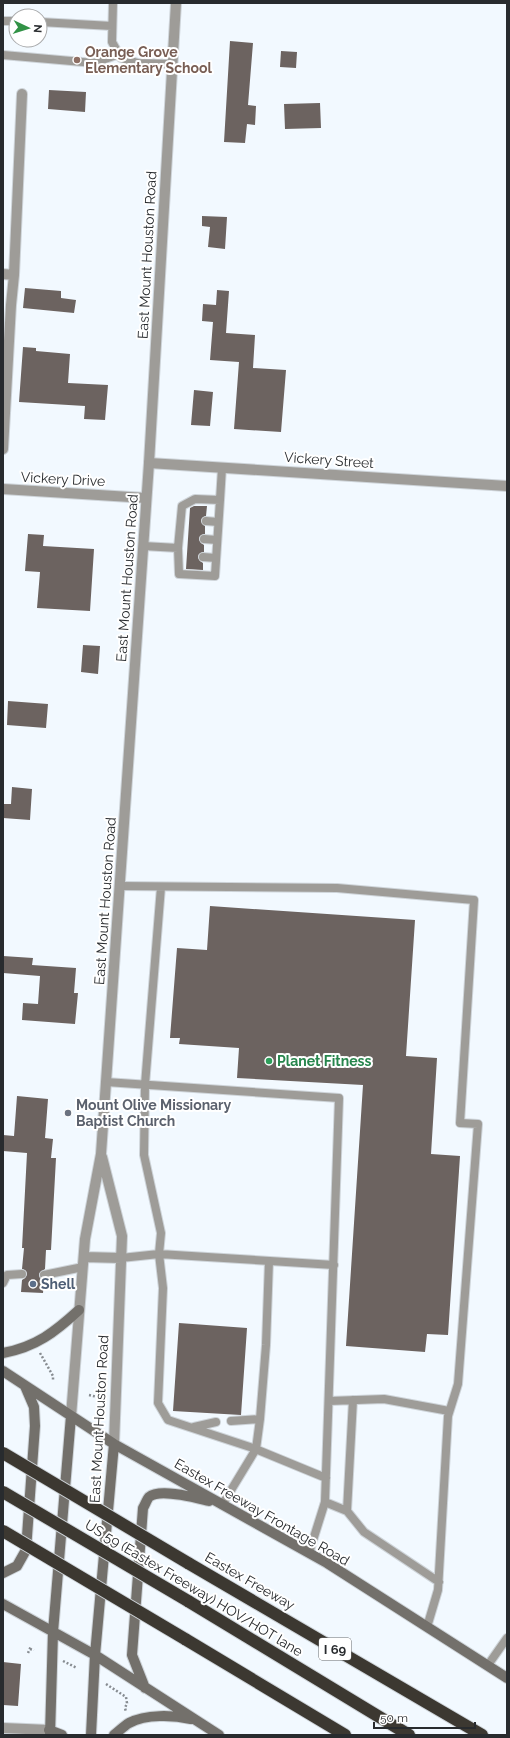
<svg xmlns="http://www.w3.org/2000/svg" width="510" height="1738" font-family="Raleway,sans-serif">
  <rect width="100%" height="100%" fill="#f2f9ff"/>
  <path fill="#6c6360" d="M230,41L253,43L248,105L256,106L255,125L247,124L245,143L224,142Z
    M281,51L297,52L296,68L280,67Z
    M49,90L86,92L85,112L48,109Z
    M320,103L321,128L285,129L284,104Z
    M202,216L227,217L225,249L208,247L210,227L202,226Z
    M25,288L61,291V298L76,300L74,313L23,308Z
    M217,290L229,291L226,333L255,335L253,368L286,370L281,432L234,429L239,362L210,360L213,322L202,321L203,304L216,305Z
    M23,347L36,348V351L70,354L68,383L108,385L105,420L84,419L85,406L19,402Z
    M194,390L213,392L210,426L191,425Z
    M194,506H207L206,516L202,518L201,521L205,526V534L200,536L199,539L201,543L204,545V552L199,554L198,557L200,561L203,563V570L186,569L190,508Z
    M28,534L44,535L43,546L94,549L90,611L37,608L40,572L25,571Z
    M83,645L100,646L98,674L81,672Z
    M8,701L48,704L46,728L7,725Z
    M12,787L32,789L30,820L3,818V804H11Z
    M210,906L415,920L406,1056L437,1058L431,1154L460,1156L448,1335L427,1334L425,1352L346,1346L363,1085L237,1078L239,1048L179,1044L180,1038H170L177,948L207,950Z
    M3,956L33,958L32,965L76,968L74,993H78L75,1024L22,1020L23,1003L38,1004L40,976L3,973Z
    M17,1096L48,1099L45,1138L53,1139L51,1158H56L51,1250H46L45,1269L39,1274L40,1278L44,1280L43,1293L21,1292L22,1280L25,1278L27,1274L26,1271L22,1269L24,1248H22L27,1153L3,1151V1135L14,1136Z
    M179,1323L247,1328L241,1415L173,1411Z
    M3,1662L21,1664L18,1706L3,1705Z"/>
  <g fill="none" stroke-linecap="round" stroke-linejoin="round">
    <g stroke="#ced4d9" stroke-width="10">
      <path id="service" d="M113,3L112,42L121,58L138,63L172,64
        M3,21H16
        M40,22L112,26
        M3,55L94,63L119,54
        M220,500L222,468
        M206,521L218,522
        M204,539L217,540
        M143,546L178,548L182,506L195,499L220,500L215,576L179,574L178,548
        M203,557L216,558
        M120,886L337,888L474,900L460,1123L478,1124L458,1384L448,1416L438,1590L427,1627
        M161,887L145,1085L144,1155L161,1233L159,1254L163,1288L158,1403L168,1420L253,1448L326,1478
        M106,1082L339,1098L325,1502L309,1553
        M121,1258L159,1254L334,1265
        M44,1275L83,1267
        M3,1283L7,1275L22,1274
        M329,1401L384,1399L449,1411
        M231,1421L260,1419
        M194,1427L216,1422
        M325,1502L347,1511L364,1532L439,1582
        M222,1505L256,1449L260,1419L266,1345L269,1261
        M347,1511L353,1400
        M488,1665L507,1638"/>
    </g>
    <g stroke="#ced4d9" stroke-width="12">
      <path id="minor" d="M3,274L14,275
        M3,449L11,305L14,275L22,94
        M149,463L507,486
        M3,1728L49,1730"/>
    </g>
    <g stroke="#ced4d9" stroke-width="12">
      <path id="tertiary" d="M3,489L146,498
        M102,1157L122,1236L114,1444
        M84,1257L121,1258
        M71,1416L85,1239L101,1154L149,463L176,3"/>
    </g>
    <g stroke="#ced4d9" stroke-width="12">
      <path id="secondary" d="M3,1353C36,1347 55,1332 79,1310
        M3,1371L114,1444L327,1563L507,1678
        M3,1573L17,1566L26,1550L35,1426L34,1407L25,1386
        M3,1604L95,1655L219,1735
        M145,1688L132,1655L143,1508C145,1505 147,1499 149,1497C160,1488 196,1498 209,1501
        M49,1730L62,1735
        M50,1735L53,1632L71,1416
        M91,1735L95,1655L114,1444
        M114,1735C119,1731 124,1726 129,1723C146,1714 173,1715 191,1719"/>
    </g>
    <g stroke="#ced4d9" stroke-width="14">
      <path id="motorway" d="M188,1563L482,1735
        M188,1601L409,1735
        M185,1639L345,1735"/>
    </g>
    <path stroke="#878c91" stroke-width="2.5" stroke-dasharray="2 2" stroke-linecap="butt" d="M40,1353L53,1376V1381
      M89,1395L106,1399
      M30,1649L34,1650
      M28,1653L31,1646
      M63,1661L77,1668
      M106,1684L126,1697L127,1703L125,1708L126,1712"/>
    <use href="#service" stroke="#9e9c98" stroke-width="8"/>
    <use href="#minor" stroke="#9e9c98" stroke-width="10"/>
    <use href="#tertiary" stroke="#9e9c98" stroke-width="10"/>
    <use href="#secondary" stroke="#73706b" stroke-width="10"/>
    <use href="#motorway" stroke="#3c3831" stroke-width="12"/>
    <g stroke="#ced4d9" stroke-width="14" stroke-linecap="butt">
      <path id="motorway-bridge" d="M3,1453L188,1563
        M3,1492L188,1601
        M3,1531L185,1639"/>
    </g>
    <use href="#motorway-bridge" stroke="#3c3831" stroke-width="12"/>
  </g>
  <circle fill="#8d6e63" stroke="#fff" stroke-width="1.5" cx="77" cy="60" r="4"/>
  <circle fill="#2e9e5b" stroke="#fff" stroke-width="1.5" cx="269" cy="1061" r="4"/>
  <circle fill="#6b7280" stroke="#fff" stroke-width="1.5" cx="68" cy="1113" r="4"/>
  <circle fill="#5c6f8a" stroke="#fff" stroke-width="1.5" cx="33" cy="1284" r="4"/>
  <g text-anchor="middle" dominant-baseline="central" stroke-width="4" stroke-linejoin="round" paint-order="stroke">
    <rect fill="#fff" stroke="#686b6d" stroke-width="1" x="319" y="1638" width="32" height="22" rx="3"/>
    <g font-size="13" font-weight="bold" fill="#282b2e">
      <text x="335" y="1649">I 69</text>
    </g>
    <g font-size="14" font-weight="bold" fill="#785e54" stroke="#fff" text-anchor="start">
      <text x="85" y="52">Orange Grove<tspan x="85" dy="16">Elementary School</tspan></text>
    </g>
    <g font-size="14" fill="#282b2e" stroke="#fff">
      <text transform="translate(147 255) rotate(-87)">East Mount Houston Road</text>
      <text transform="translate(329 460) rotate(4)">Vickery Street</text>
      <text transform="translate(63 479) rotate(3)">Vickery Drive</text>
      <text transform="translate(127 578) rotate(-86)">East Mount Houston Road</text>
      <text transform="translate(105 901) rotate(-86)">East Mount Houston Road</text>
      <text transform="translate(99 1419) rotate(-87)">East Mount Houston Road</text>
      <text transform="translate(262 1512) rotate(30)">Eastex Freeway Frontage Road</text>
      <text transform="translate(250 1581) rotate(30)">Eastex Freeway</text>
      <text transform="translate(194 1588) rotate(31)">US 59 (Eastex Freeway) HOV/HOT lane</text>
    </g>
    <g font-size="14" font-weight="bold" fill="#27864d" stroke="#fff" text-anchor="start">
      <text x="277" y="1061">Planet Fitness</text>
    </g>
    <g font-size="14" font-weight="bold" fill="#5b616d" stroke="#fff" text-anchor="start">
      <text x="76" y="1105">Mount Olive Missionary<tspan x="76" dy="16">Baptist Church</tspan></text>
    </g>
    <g font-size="14" font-weight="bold" fill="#4e5e75" stroke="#fff" text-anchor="start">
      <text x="41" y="1284">Shell</text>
    </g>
  </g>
  <rect width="510" height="1738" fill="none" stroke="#282b2e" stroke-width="8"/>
  <g transform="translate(28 28) rotate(94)"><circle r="19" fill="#ffffff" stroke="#a9aaab"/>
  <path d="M0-3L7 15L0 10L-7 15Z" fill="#319246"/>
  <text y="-6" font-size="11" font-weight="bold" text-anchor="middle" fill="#282b2e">N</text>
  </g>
  <path d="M374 1722v6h101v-6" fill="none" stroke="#282b2e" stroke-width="2"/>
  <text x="380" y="1722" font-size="12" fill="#282b2e" stroke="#ffffff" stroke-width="3" paint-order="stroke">50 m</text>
</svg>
